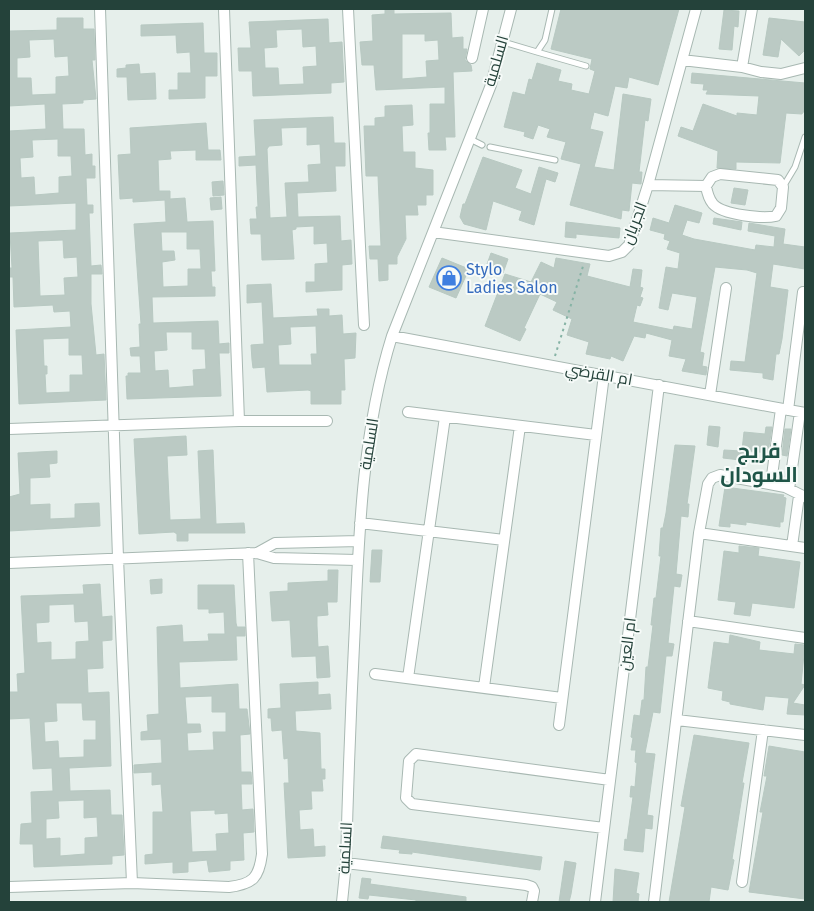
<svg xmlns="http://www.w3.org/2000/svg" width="814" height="911" font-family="'Fira Sans',Cairo,sans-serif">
  <rect width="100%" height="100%" fill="#e6efeb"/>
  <path fill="#bbcac4" stroke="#b8c9c2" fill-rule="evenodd" d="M385,9H394V14L451,13L452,38L463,37V49H467L465,60L471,65L472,71L453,72L455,137H445L446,150H429L428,133H430V104H445V87L376,90L374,65H362L360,42L373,41L372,15L385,14ZM402,34H425V41L438,40L439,60L426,61L427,77L402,79Z
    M561,9H679L658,85L629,77L627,88L615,86L608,116L594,112L590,129L603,132L594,167L614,170L623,94L651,99L648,121L645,120L639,172H642L641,184L632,183L629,211L622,210L621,219L570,205L581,164L561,159L566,142L547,137L550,129L538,125L533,139L524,136L525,132L504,127L513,92L525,95L529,79L532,80L537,63L561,70L558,81L572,84L571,90L589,94L595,71L590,69L592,59L551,49Z
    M724,10L739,11L738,27L734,26L732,50L719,49Z
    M57,18H83V29H94L95,60H92L96,99L83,100V103L62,104L63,129H84L85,155L92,154V166H95V178H86L87,205H93V213H89L91,266L101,265L102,274H91V304L96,355L104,354L106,400L19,404L16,330L71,327L70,311L54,312L53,305L14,307L13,277H9V268H12L10,233L76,230V203L9,206V131L46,129L45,104L9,106V31L57,30ZM54,39L55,57L68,56L69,76L56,77V94L32,95L31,78H17V58L30,57L29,40ZM58,139V156H71L72,176L59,177V193L35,195L34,177L21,178L20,158L33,157L32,140ZM63,240L64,258L77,257L78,277L64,278L65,295L40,296L38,241ZM69,338V355H82L83,375H70V392L46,393L45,374H47V366H44L43,339Z
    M769,18L805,22V50L799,56L781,39L778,57L763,55Z
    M328,19L329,43L342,42L344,82L331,83V93L253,96L252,71H239L238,48H251L249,22ZM302,29L303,47L316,46L317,66L303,67L304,84L279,85L278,68H265L264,48L277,47L276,30Z
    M203,23L204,53H217V76H205V98L169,99V90H178V73H191L190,52L177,53L176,35L141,36V25Z
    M139,64L140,74L155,73L156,99L128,100L127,77H117V69L126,68V65Z
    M692,73L805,83V112H803L802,114L786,113L780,163L736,162V169L717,168L718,151L678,136L681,127L693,131L703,104L737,116V113L757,115L759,96L706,94L708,90H703L704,84L691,83Z
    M412,105L413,125L402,126L403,152H415V168L433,170V195H426V205H417L418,215H405L406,239L397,257V264H388V280L379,281L378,259H370L369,246H381L378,176H366L364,126H375V118L385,117V106Z
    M333,117L334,143H345V166H335L336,191L297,193L298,217L340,216L341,241L351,240L352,264L342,265V290L306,292V282H315V264L328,263L327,243L314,244V226L296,227V229L292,230L294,259L262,260L261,234H251L250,219H257L256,207H258L256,165L239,166V157L256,156L254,120ZM307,127V145L320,144L321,164L308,165L309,182L285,183L287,217L270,218L267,149L269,146L282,145L281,128Z
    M206,123L208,150H220L221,160H196V150L170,151L171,159L158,160L159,191H170V199L185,198L187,222L213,221L215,271H211L212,287H215V296L152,297L153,323L218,321L219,344L229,343V353H219L221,396L127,399L126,376H128V373H141L140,356H131L130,348L140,347L139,324H141L134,224L166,222L165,200L133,202V198L120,199L118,155L131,154L130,128ZM161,232H187V249H200L201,269H188V286L163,287L162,262L175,260L174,251H162ZM166,332H192V349H205L206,369L193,370L194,386L169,388L168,370L155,371L154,351L167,350Z
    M483,157L522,170L515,188L531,194L539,167L558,173L555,182L546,179L534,225L519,220L522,211L493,201L486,230L464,224L460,217L463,204H465Z
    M223,181L224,195L213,196L212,182Z
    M734,188L748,190L745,205L731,203Z
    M221,197L222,209L211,210L210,198Z
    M675,205L702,213L699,223L687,220L682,235L694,239L755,250L756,245L774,247L775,236L748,231L749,223L785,229L783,244L805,247V269L773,264L770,287L788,290L782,339L779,354H776L773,380L763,378V373L730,370L731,361L745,362L757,273L747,270L715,267L700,352L704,353L702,366L707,367L706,375L682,371L686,359L669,356L672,340L646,333L645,338L634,336L623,361L611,356L610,359L586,354L589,342L567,335L572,319L553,310L557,302L540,294L524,328L526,329L520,341L485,326L505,274L531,282L541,262L554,268L556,258L590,264L587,276L630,287L633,269L642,270L640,287L643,288L640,297L643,298L640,306L637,305L633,322L673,330L674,326L692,329L697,297L672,293L668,310L659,308L666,267L678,269L680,253L667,249L670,241L664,239L665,234L650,230L653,218L669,223Z
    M714,218L742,222L741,230L713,224Z
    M566,222L620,228L619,238L576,234V238L565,237Z
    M491,253L508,259L503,273L486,267Z
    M442,258L469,269L456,298L429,287Z
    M271,284L273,318L318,316L317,309H329V316L342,315L343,334L356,333L355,358L344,359L345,390H341V404H311V391L308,390L267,392L265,367L253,368L252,360L251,345L264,344L262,302L247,303V285ZM316,326L317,354H311L312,365H279L278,345L291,344L290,327Z
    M709,426L720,427L718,447L707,445Z
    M766,427H772L768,453L750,451L749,460L741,459L744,432L765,434Z
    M785,429H791L787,456L782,455Z
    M186,436L187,455L167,456L170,520L201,519L198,451L213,450L216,524L244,523L245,533H188V541H177V534L174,532L139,534L134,439Z
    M675,445L695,446L687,504H689L688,517L681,516L676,574L682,575L680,587L674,586L668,643L674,644L672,656H666L660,713L653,712L645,753L655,754L647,815L653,816L652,829L645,828L643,852L624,850L625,839L627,840L633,797H630L631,786L635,787L637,763L635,762L636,750H631L633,738L631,737L634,715L640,716L642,700H644L646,667H648L653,625H651L654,598H656L661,556H659L661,528H663L666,513Z
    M724,450L741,451L740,460L723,458Z
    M57,451V463L49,464L50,477L30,478V505L50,504V519L75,518V504L99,503L100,526L9,531V497L20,494L18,453Z
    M725,487L784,495L783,497L786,498L783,522H780V527L746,522V525L730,523V527L719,526Z
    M739,546L759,548L758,556L800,562L794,608L752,603L750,616L734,614L736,602L718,600L724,551L739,553Z
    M372,550H382L380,582H370Z
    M328,570H338L337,602H327L328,615L317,616V626L318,647L328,646L330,677L317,678L316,656L292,657L290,620L272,621L270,592L288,591V583L328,581Z
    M162,579V593L151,594L150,580Z
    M100,584L102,617L112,616V640L102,641L103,668L87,669L88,693L109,692L111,766L69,768L70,791L110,790L111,815H122L124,855L112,856V864L34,867L33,844H20L21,824L32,823L31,792L53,791L52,768L33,769L30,718L9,719V692H18L17,674L25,673L21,596L84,594L83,585ZM74,604L75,622L88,621L89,641L76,642V659L51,660V642L37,643L36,623L49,622V605ZM56,703H82L83,720H96V740H84V757L59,758L58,741L45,742L44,722L57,721ZM84,800V818L97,817L98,837L85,838V854L60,856V838L46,839V819L59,818L58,801Z
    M198,585H234L236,623L237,627H245V636H236L237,660L179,662L180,688L238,684L239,709H247L250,734L240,735L241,772H251L252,784H241L242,810L253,809L254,832L243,833L244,860L230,861V870L209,872L207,860L188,862V872L173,873V862L145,864V855L153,854V812H163L161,784L152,785V772L134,773V765L162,763L161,739L141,740V732L148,731L147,715L159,714L157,627L182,625L183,642L209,641L208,634H225L224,612L209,613V609H198ZM212,696V712H226V732H213L214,750L188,751L187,733L201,732L200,724H187L185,697ZM215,810V814L228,813L229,833L216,834L217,851L192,852L190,811Z
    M730,635L760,642L759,650L794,654L795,644L805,645L801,684L805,685L793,703L805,705V715L787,714L789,698L765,696L763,710L730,704V702L722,700L723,691L708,688L714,642L729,644Z
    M318,682V695L330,694L331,709L295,711L296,731L320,733L321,769H325V779H322L323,791H311L312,809L299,810L300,830L313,829L314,847L325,846V856L288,858L284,783H289L288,758L284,759L282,730L272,731L271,718H268V709L281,708L280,684Z
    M694,735L749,743L742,783H744L732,859L734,860L728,890L711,887L709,902H669L685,807L681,806Z
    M769,746L805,752V899L749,892L763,812H760L767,776H764Z
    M383,836L542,857L540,870L412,852V854L399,853L400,850L381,848Z
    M565,861L576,863L571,894L569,902H559Z
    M615,869L639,873L636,893L639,894L638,902H613Z
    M362,878L371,879L370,884L466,897V902H416V900L369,895L368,899L359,898Z"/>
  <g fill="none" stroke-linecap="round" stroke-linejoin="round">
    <g stroke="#a8b8b2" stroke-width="7">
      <path id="service" d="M503,42L537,52L545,40L552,9
        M537,52L586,66
        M470,139L482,145
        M490,147L555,160
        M783,187L795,167L805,137"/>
    </g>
    <g stroke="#a8b8b2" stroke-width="12">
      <path id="minor" d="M100,9L118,558L132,883
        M224,9L239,421
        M348,9L364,325
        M472,58L483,9
        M682,60L742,67L761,72L781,74L805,68
        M742,67L752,9
        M720,174L778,180L783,187L781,208L776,216C763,219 723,215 713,204C708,198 707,192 706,186L712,177Z
        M648,185L706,186
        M433,232L609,256L622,252L629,245L648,185L696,9
        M392,336L805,413
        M710,395L726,288
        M788,410L803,292
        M408,412L596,435
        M9,429L239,421H327
        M771,483L781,409
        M789,489L800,412
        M360,523L504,540
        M699,533L805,548
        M792,546L799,496
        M257,553L275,543L359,541
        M9,563L257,553L274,558L357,560
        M688,621L805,638
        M375,674L562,698
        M408,678L445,417
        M484,687L520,426
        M677,720L805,735
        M559,725L604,375
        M604,828L412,804L406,798L409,761L416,754L610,780
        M346,863L526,885L532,887L534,891L532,902
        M742,882L763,730
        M9,887L132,883L229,887C253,884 259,878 262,854L248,553
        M342,902L346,863C348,783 351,704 355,624C359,527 363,429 392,336L491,85L511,9
        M595,902L659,385
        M654,902L699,533L708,484L712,478L720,475L785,487L805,497"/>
    </g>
    <path stroke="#86b3a5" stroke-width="2" stroke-dasharray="2.5 4" stroke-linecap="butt" d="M555,356L584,263"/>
    <use href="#service" stroke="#fff" stroke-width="5"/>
    <use href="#minor" stroke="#fff" stroke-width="10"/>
  </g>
  <defs>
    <g id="shop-ring" transform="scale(1.25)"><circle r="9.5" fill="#f7fbf9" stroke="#3f7fe0" stroke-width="1.5"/><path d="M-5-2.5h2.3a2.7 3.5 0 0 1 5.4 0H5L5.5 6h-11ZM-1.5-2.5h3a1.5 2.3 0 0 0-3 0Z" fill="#3f7fe0"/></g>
  </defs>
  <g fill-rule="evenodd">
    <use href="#shop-ring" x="449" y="278"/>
  </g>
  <g text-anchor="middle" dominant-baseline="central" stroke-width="4" stroke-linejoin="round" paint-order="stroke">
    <g font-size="16" fill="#24423a" stroke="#f7fbf9">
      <text transform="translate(496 61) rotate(-74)">السلمية</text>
      <text transform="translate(634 223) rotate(-69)">الجريان</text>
      <text transform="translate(599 374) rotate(10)">ام القرضي</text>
      <text transform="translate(369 444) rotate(-81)">السلمية</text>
      <text transform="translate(627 644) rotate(-83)">ام العين</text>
      <text transform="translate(345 848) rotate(-87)">السلمية</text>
    </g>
    <g font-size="16" fill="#366cbe" stroke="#f7fbf9" text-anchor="start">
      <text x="466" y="269">Stylo<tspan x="466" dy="18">Ladies Salon</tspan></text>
    </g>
    <g font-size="21" font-weight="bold" fill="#1f5548" stroke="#f7fbf9">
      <text x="759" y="451">فريج<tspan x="759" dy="24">السودان</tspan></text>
    </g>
  </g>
  <rect width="814" height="911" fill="none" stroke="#24423a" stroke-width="20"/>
</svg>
